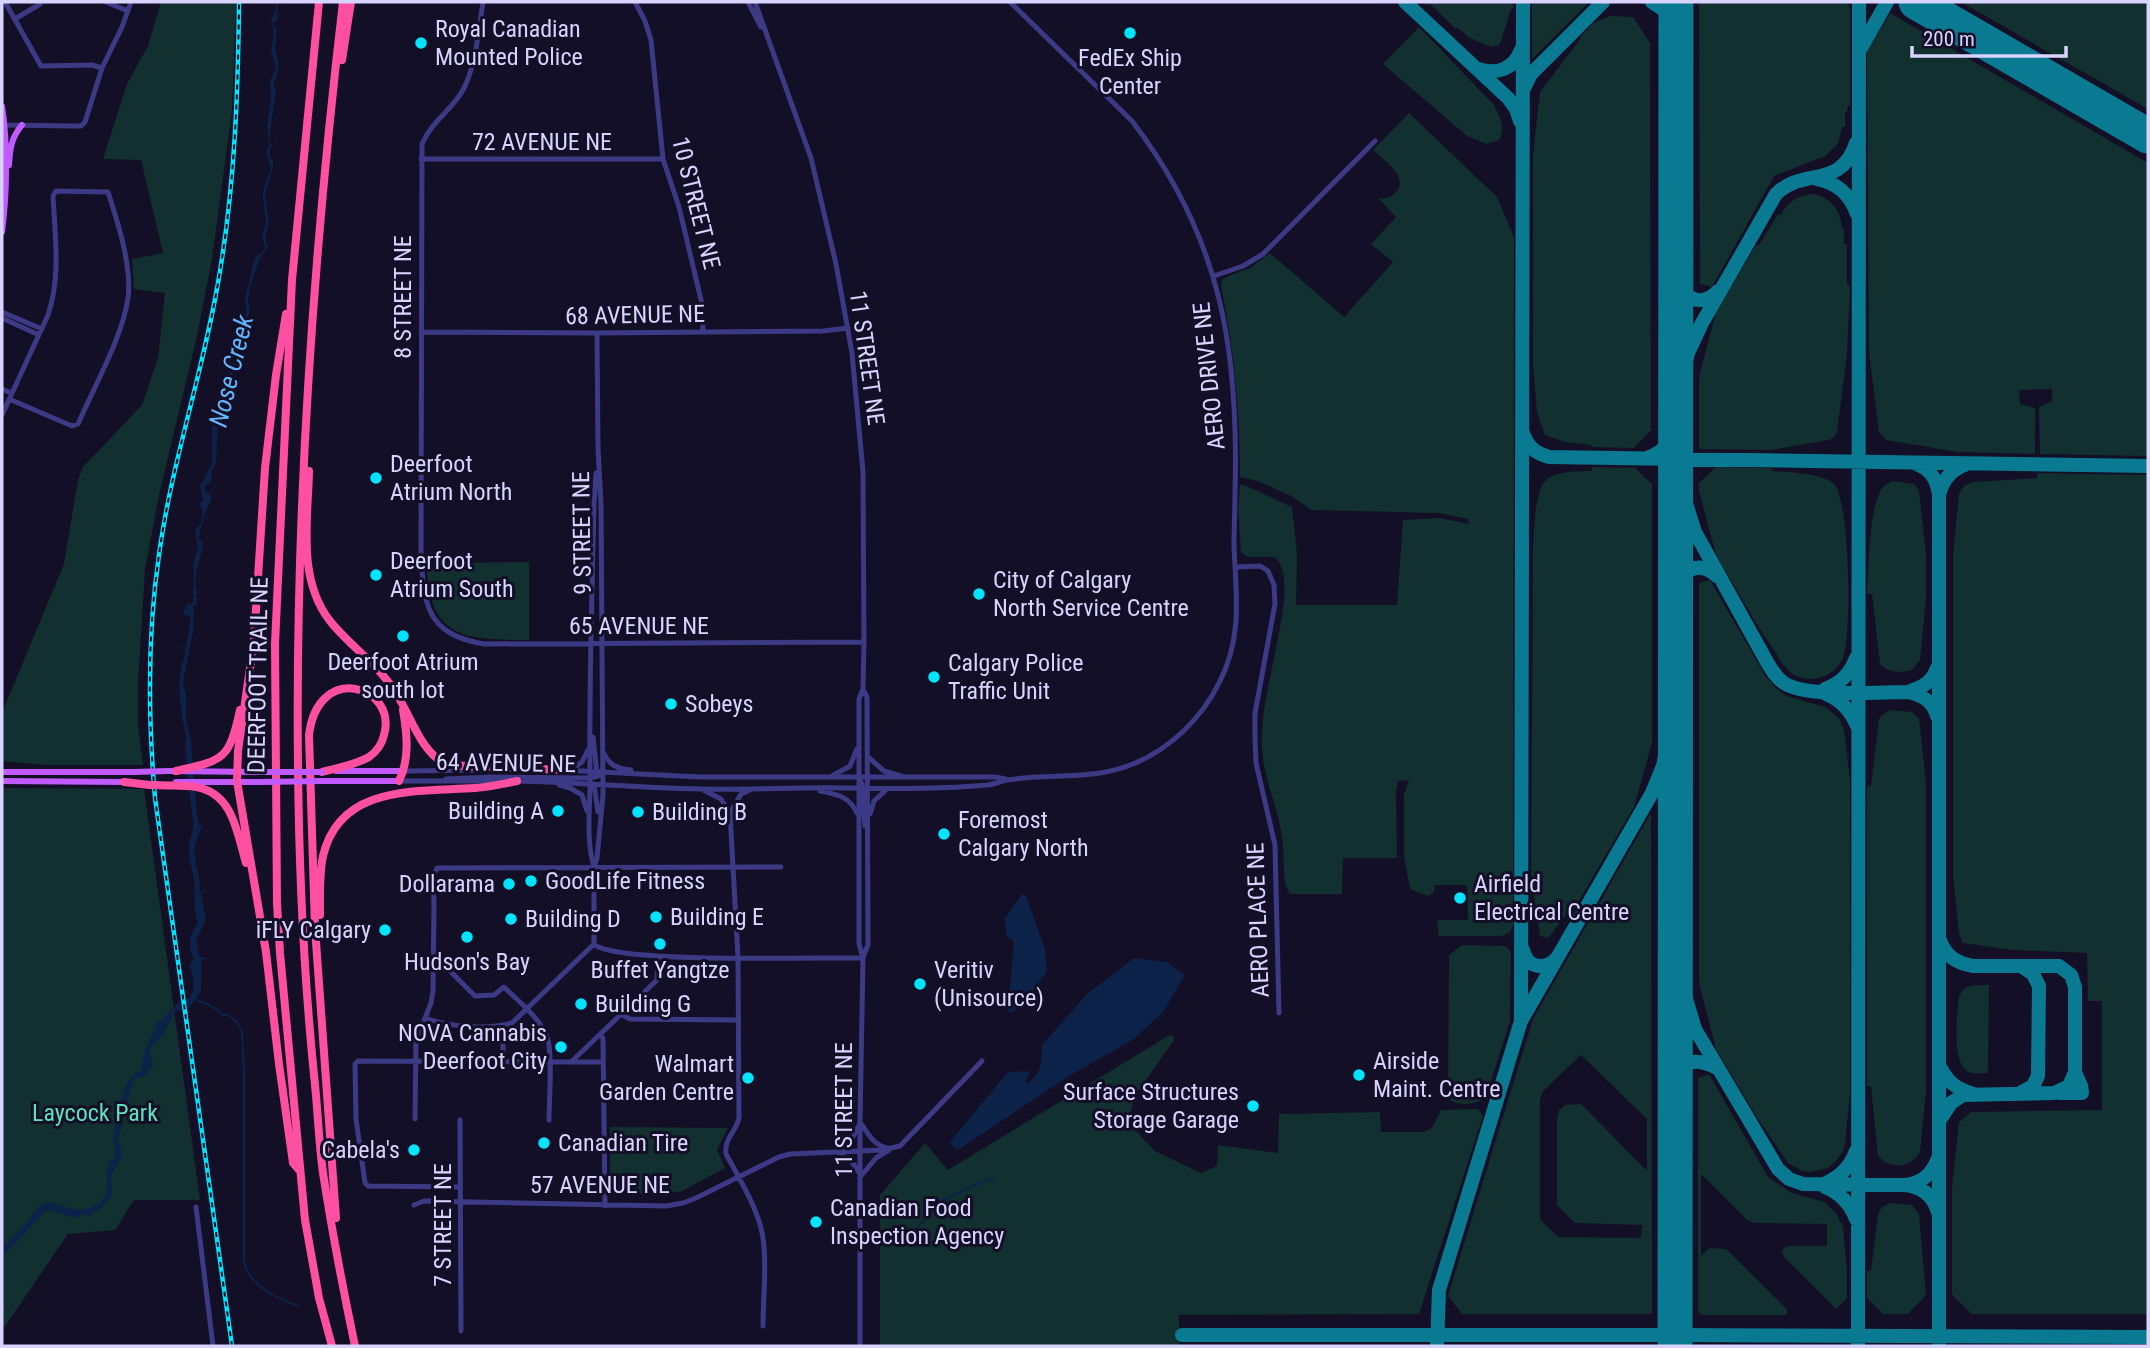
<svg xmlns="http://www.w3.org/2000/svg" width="2150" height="1348" font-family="'Roboto Condensed',sans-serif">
  <rect width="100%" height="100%" fill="#130f26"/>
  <path fill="#12302f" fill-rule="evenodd" d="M161,2H236L232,111L212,259L197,336L159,495L145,570L138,682V725L143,765H47L2,761V709L4,708L64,564L78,480L83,467L142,405L158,358L165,293L134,289L132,259L163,253L141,160L103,159L127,84L148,46Z
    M1423,2H1513V9H1511L1501,41L1499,45L1491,47L1468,37L1458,28L1456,29L1430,4L1427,5Z
    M1532,2H1589L1532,59Z
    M1699,2H1847L1850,9V106H1848L1847,112H1845V127H1842L1838,144L1825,156L1774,176L1712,287L1700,284Z
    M1961,2H2148V109Z
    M1890,13L2148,163V456L2040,454L2039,407L2052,401V389L2019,390L2020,404L2035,408V454L1958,452L1886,440L1879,432L1869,353L1867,51Z
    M1610,16L1633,17L1650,43L1651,430L1634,448L1592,447L1591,445L1565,442L1545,435L1537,413L1533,364V154L1540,92L1581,38L1580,37L1593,23Z
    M1419,27L1494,105C1500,117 1506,127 1499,140L1487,144L1467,136L1383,64Z
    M1409,113L1497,197L1514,237L1513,925L1510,932L1502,936H1439L1437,920H1468L1467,885H1435L1434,892L1428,896L1410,889L1404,856V795L1409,780L1398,781L1396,792L1397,858H1343L1342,894H1290C1281,883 1285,852 1282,837C1279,812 1268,789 1264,765C1257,726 1269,686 1276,648C1280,627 1294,571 1274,557H1248L1241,552L1238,509L1240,485H1244L1292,507L1297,554L1296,605H1397L1403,520L1440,518L1469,524L1468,519L1439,513L1312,510L1291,496L1258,481L1240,477C1240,413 1234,349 1221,286L1222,280L1228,276L1250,268L1270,253L1344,317L1393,262L1371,244L1396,217L1378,198C1385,199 1389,199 1394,194C1412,178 1384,161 1373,150Z
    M1814,194C1832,198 1841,211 1842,229L1844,230V244H1847V285L1850,286L1847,354L1837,432L1834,437L1829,440L1771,450L1699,449V377L1716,312L1756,245H1759L1778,214L1781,215C1788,201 1798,195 1814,194Z
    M1592,467L1635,468L1652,484V743L1634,807L1577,904L1574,905L1548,938L1540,936L1534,894H1531L1533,550C1534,534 1534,489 1547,479C1559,471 1578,471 1592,471Z
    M1716,467L1771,468L1772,471C1787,472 1822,473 1834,484C1850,500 1852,635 1843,658C1841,662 1837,668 1833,671C1821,681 1801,682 1789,671C1782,665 1778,656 1773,649C1759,628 1746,607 1734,585C1728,575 1720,564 1716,553C1709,533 1705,511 1699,491V483Z
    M2037,473L2148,475V1314H1972L1952,1295V1187L1959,1122L1971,1112L2102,1110V1001H2088L2087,953L2012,950L1963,943L1959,934L1953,874V557L1959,494L1964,486L1973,482L2037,478Z
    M1893,481L1914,484L1919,490L1926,556V597L1920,660L1912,670C1900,673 1889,673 1880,664L1872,594H1867C1869,570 1868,503 1884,486C1886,484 1891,482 1893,481Z
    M529,562V640C465,640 428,639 427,563Z
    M1710,580L1766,677L1777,689L1787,696L1825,707L1839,718L1844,730L1850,780V1094L1845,1144L1842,1153L1835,1162L1828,1168L1811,1172L1802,1171L1788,1163L1756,1116L1716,1049L1699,983V583Z
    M1891,710L1912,712L1919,719L1926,783V1091L1920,1152C1912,1168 1890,1170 1878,1156L1871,1087L1867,1086V787L1871,786L1879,719L1882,715Z
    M2,788L144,789L200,1200H134L115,1230L68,1234L6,1325H2Z
    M1651,813L1652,1314H1462L1448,1296L1533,1019ZM1581,1055L1647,1119V1171L1581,1104L1565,1105L1559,1110L1557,1120V1205L1575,1223L1642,1225L1641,1238L1558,1237L1540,1219V1099L1543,1091Z
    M1462,945L1503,946L1507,947L1511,952L1510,1021L1486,1097C1478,1105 1456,1107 1448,1098L1449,955Z
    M1989,985L1988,1073C1982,1073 1971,1075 1966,1070C1952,1060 1957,1013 1959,997C1964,983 1976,985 1989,985Z
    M1173,1035L1174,1040L1134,1097L1130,1116L1136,1131L1155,1151L1201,1173L1217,1166L1218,1145L1278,1153L1279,1114L1380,1112L1381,1132H1423L1432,1128L1441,1110L1478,1109L1483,1116L1419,1314L1179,1315V1346H880V1195L925,1143L948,1170L1168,1036Z
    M1709,1074L1768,1177L1792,1193L1824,1202L1836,1213L1843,1227L1847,1271V1298L1836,1309L1784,1257L1782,1252L1784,1248L1788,1246H1827V1224L1755,1223L1747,1220L1701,1174V1256L1709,1248L1726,1249L1787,1309V1315H1701L1698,1312V1078Z
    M610,1127L728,1128L717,1150L725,1168L682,1191L670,1193L622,1194L615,1196L610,1190Z
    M1891,1203L1912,1205L1919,1214L1926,1295L1908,1314H1883L1867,1298V1271H1871L1878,1214L1882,1207Z"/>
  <path fill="#0c2248" d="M276,2H278L277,20L272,23L277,30L275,48L279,67L273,87L276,89L269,141L271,144L274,145L275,138L276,143L271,147L269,155L273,161V167L265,195L269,223L265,239L268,247L259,260L250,287L248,299L250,310L246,323L247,335L233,372L229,395L238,397L227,399L220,409L223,411L219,412L218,416L216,462L212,470L211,482L204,487L205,492L208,494L212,490L210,494L212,499C207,504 199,534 198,541H203C203,557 190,578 198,593L196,596L197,604L192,607L194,609L193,632L183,681L186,694V719L191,741L197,817L200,825H203C198,836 190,850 197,861L195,863L199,875L200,893L204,889L205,890L201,895L206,919L196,941L200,957L212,959H203L201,962V991L188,1009L175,1011C174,1014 163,1035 162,1037C149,1049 148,1045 153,1065L144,1077L136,1078L132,1084L118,1141L123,1154L111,1176L112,1191L110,1198L101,1208L88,1216L82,1214L77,1218C65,1216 57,1210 45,1211L9,1250L2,1255V1247C12,1238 19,1230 28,1221C33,1216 36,1208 42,1204C56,1196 77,1222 100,1202C112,1192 104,1175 109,1161L113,1160L116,1155L113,1139L114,1131L126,1084L135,1073L142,1071C140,1059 151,1035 157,1026L155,1021L159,1022C167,1017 171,1007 179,1003C181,1002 183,1002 185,1001C197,994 194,976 189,965L194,959C187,946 189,935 198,923C192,905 196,895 194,879C192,866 188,862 189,847C190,835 196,827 192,815L185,745C188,734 183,726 182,716C179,695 177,673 186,653L180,647L182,644V649L186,650L191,616L184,615V610L189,603L192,604L193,601L194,561L198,549L195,529C203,524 205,513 200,505L194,503L199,504L203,500L200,486L212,463V415L226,393L229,372L244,336L243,320L247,312L245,299L254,261L257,256L263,252L265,246L262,235L266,223L263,199V191L271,168L266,152L269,146L267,124L271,100L270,79L272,78L276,67L271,51L274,34L271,20L276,11Z
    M1022,894L1026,896L1045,949L1047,971L1021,1008L1010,1013L1008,1010L1014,941L1007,937L1004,919Z
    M1134,958L1167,962L1185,975L1163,1012L1134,1039L1069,1076L958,1150L949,1143L1008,1072L1029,1071V1076L1025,1080L1028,1084C1041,1071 1042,1063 1042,1045L1087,994Z"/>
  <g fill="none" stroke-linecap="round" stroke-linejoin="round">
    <path stroke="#0c2248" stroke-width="2" d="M195,999L213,1007L223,1015H228L237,1022L242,1032L244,1072V1262C250,1287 276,1297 298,1306
      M909,1243V1236L928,1216L939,1200H944L975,1185L995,1178"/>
    <path stroke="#0a7a92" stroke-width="14" d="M1405,2L1508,98L1516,109L1520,121
      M1652,2L1666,11L1675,29
      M1861,48L1887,2
      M1478,69C1497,75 1514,69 1521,50
      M1524,88L1531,74L1603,2
      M2098,107L2148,129
      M1817,179C1838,183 1850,195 1857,214
      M1676,278C1682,298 1702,309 1718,291
      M1676,403L1688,353L1702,323L1776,194C1803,167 1841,190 1856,143
      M1523,433C1528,447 1535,453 1549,457L2148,466
      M1676,446L1680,484L1695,532L1767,662C1772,670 1776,678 1784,683C1806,698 1878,692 1908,692
      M1649,457C1666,451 1671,440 1676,424
      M1914,463C1930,468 1937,479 1939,495C1943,479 1951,470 1967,464
      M1675,591C1683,569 1699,559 1718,577
      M1825,689C1841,683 1850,674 1856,658
      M1826,694C1841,700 1851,711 1857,726
      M1937,716C1933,701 1922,695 1908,692C1922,687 1932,683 1937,668
      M1939,938C1945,955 1955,963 1973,966H2059L2071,975L2075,987V1072L2069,1086L2054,1093L1963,1095L1951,1103L1941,1118
      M1675,946L1681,982L1695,1029L1778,1169L1789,1179L1803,1184L1903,1185
      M1523,950C1527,968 1545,971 1557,958
      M1521,1021L1523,2
      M1940,1067C1948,1082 1955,1088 1971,1093
      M2020,1093L2033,1086L2038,1076L2039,986L2033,974L2021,966
      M2059,1093H2082L2081,1086L2075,1072
      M1675,1095C1679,1066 1687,1053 1717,1068
      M1826,1183C1841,1176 1850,1167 1856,1151
      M1825,1187C1840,1193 1850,1203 1856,1219
      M1938,1212C1933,1195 1921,1186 1903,1185C1921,1184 1932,1175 1938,1158
      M1182,1335H1675L2148,1337
      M1437,1346L1439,1290L1521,1021L1652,793L1663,766L1675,709
      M1858,1346L1859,2
      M1939,1346V495"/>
    <path stroke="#0a7a92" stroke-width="35" d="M1916,2L2148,136
      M1675,1346L1676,2"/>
    <path stroke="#3d3a85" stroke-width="5" d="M5,2L41,66L92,65L102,68
      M106,2L128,11
      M483,2C479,27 476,65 464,88C453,110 432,120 422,144L421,549C423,601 424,635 485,644L864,642
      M635,2L645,21L651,40L663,159L679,207L702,304L703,332
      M748,2L761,27
      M755,2L811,158L836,264L852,353L863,472L864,642L863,689L859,699V944L863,958L860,1122V1346
      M15,19L40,4
      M2,125L75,126H81L85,122L102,68L122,27L131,2
      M421,159H663
      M1214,276L1243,266L1263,254L1375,141
      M2,312L42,329
      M2,318L39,335
      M421,332L597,333L823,331L848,328
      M2,389L11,393
      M2,415L48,315C61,277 55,236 53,196L56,191L108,192C118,223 132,266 128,298C123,336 93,389 78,424L72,426L9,399
      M1236,567L1260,566L1268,571L1274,585L1275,604L1255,713V738L1256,763L1275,845L1279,1013
      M863,689L867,697L868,945L863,957
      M593,737L597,773
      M603,752C609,765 617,769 631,770
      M868,757L884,771L901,776
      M561,770L700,777H995L1006,779
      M571,770L582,762L588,750
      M404,771L485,770
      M832,776L850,766L857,749
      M858,778L862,784L865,826
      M446,779L491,777L590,778L598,776L602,772
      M399,781H501
      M514,781C576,782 639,788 701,789C750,790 799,787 848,788C894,789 942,789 988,785C995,784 1001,781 1008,780C1050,773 1092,781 1133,764C1170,749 1202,718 1219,683C1243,637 1236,595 1234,546C1234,528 1235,510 1235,492C1239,349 1221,237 1132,121L1010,2
      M594,784L598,812
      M559,785L570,788L582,795L587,811
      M703,790L721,799L730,813L738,957L739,1118C736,1132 724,1138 726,1154C739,1178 754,1202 761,1228C768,1254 763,1298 763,1326
      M820,791C837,794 850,797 857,813
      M730,813L741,794L750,790
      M870,814L874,801L887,789
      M594,867C585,838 591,802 590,772C589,683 592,594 594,505L596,473
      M594,944V867L597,858L603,795L601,504L598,448L597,333
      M594,944C613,964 822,957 863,958
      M434,955L475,996L494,995L504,987C517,1000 541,1019 547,1037C553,1052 549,1102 549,1120
      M621,1014L630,1019L738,1020
      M425,1018C449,1027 487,1030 512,1023L594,944
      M503,1025V1062
      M601,1033L603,1039L605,1206
      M571,1062H603
      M415,1119L416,1041L431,1003L433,991L434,904L433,877L437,868L781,867
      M460,1120L461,1331
      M862,1125C869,1135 874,1145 887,1148
      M839,1153L851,1141L859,1125
      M839,1153L851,1161L861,1175
      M861,1176L876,1158L889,1150
      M460,1187L368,1186L365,1183L356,1119L355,1064L358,1061L571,1062L657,980L658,957
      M414,1205L424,1201L666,1206L683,1203L696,1198L779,1157L790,1154L882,1150L900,1146L982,1061
      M196,1207L213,1346"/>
    <path stroke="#c25bff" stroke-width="6" d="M2,106C8,145 7,193 2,232
      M9,165C10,149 11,138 22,125
      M168,771L261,772
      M336,771H404
      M2,772H134
      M2,781L126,782
      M322,781H399
      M176,782H261"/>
    <path stroke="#ff4fa3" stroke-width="8" d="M319,2L292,280L275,644L277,903L280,953L305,1220L319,1298L332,1346
      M343,2C313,256 295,511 298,767C299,873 304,979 315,1085C318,1114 319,1144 323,1173C332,1231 343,1289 355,1346
      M342,60L351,2
      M286,314L276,375L265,468L254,640L238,751L237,781L266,952L279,1064L293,1163L299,1170
      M309,471C308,520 297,579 330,621C349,645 375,662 392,687C411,713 417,748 446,765L563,770
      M176,771C224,760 229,760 240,710
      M322,772C337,768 355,765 369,757C376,752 382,744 384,735C398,686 318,661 309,735L315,928L336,1218
      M399,781C410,759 407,733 403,710
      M124,782L150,785
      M157,785C170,786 183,785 196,787C233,793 237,833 246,863
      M320,915C320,896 319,875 323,856C340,784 417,792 475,788C489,787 503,784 517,781"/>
    <g stroke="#00e5ff" stroke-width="4.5">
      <path id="rail" d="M232,1346L155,798C148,717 147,636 159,555C172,459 205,367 220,271C235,181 238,92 239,2"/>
    </g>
    <use href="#rail" stroke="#130f26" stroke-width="2" stroke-dasharray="5" stroke-linecap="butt"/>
    <path stroke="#c25bff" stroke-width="6" d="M134,772L168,771
      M261,772H322
      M261,782L322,781"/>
    <path stroke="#ff4fa3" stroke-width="8" d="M150,785H157"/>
  </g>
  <g fill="#00e5ff" stroke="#130f26" stroke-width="2.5">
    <circle cx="1130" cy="33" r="7"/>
    <circle cx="421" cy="43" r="7"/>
    <circle cx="376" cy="478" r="7"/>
    <circle cx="376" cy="575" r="7"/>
    <circle cx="979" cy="594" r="7"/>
    <circle cx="403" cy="636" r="7"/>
    <circle cx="934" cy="677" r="7"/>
    <circle cx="671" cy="704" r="7"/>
    <circle cx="558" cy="811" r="7"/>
    <circle cx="638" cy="812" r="7"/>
    <circle cx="944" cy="834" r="7"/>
    <circle cx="531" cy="881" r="7"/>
    <circle cx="509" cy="884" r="7"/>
    <circle cx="1460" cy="898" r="7"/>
    <circle cx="656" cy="917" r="7"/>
    <circle cx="511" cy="919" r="7"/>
    <circle cx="385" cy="930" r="7"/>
    <circle cx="467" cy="937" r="7"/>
    <circle cx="660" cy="944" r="7"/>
    <circle cx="920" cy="984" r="7"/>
    <circle cx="581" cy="1004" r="7"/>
    <circle cx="561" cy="1047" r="7"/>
    <circle cx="1359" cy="1075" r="7"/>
    <circle cx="748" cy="1078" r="7"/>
    <circle cx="1253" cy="1106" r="7"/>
    <circle cx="544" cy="1143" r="7"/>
    <circle cx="414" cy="1150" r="7"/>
    <circle cx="816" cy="1222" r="7"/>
  </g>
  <g text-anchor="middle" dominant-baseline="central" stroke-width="6" stroke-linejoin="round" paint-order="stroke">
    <g font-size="24" fill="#d9d4ff" stroke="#130f26" text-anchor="start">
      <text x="435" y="29">Royal Canadian<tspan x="435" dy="28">Mounted Police</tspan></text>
      <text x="1130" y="58" text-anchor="middle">FedEx Ship<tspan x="1130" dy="28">Center</tspan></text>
      <text x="390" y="464">Deerfoot<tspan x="390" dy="28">Atrium North</tspan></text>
      <text x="390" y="561">Deerfoot<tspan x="390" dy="28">Atrium South</tspan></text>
      <text x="993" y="580">City of Calgary<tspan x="993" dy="28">North Service Centre</tspan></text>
      <text x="403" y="662" text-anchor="middle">Deerfoot Atrium<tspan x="403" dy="28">south lot</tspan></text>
      <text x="948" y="663">Calgary Police<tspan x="948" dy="28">Traffic Unit</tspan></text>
      <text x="685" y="704">Sobeys</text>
      <text x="544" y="811" text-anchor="end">Building A</text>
      <text x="652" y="812">Building B</text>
      <text x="958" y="820">Foremost<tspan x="958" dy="28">Calgary North</tspan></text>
      <text x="545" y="881">GoodLife Fitness</text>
      <text x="495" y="884" text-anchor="end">Dollarama</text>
      <text x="1474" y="884">Airfield<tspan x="1474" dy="28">Electrical Centre</tspan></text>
      <text x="670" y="917">Building E</text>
      <text x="525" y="919">Building D</text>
      <text x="371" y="930" text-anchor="end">iFLY Calgary</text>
      <text x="467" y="962" text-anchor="middle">Hudson's Bay</text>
      <text x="660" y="970" text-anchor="middle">Buffet Yangtze</text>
      <text x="934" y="970">Veritiv<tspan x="934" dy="28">(Unisource)</tspan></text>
      <text x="595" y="1004">Building G</text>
      <text x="547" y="1033" text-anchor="end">NOVA Cannabis<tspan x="547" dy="28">Deerfoot City</tspan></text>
      <text x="1373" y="1061">Airside<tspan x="1373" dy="28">Maint. Centre</tspan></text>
      <text x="734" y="1064" text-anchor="end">Walmart<tspan x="734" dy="28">Garden Centre</tspan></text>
      <text x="1239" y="1092" text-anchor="end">Surface Structures<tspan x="1239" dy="28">Storage Garage</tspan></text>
      <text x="558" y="1143">Canadian Tire</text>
      <text x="400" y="1150" text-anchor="end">Cabela's</text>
      <text x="830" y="1208">Canadian Food<tspan x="830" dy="28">Inspection Agency</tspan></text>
    </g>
    <g font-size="24" fill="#d9d4ff" stroke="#130f26">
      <text x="542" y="142">72 AVENUE NE</text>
      <text transform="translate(696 203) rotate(76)">10 STREET NE</text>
      <text transform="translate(403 297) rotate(-90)">8 STREET NE</text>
      <text transform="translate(635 315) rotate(-1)">68 AVENUE NE</text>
      <text transform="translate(867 358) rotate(82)">11 STREET NE</text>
      <text transform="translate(1209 376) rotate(-96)">AERO DRIVE NE</text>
      <text transform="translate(582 533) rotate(-91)">9 STREET NE</text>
      <text x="639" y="626">65 AVENUE NE</text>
      <text transform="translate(258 675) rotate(-89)">DEERFOOT TRAIL NE</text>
      <text transform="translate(506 763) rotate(1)">64 AVENUE NE</text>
      <text transform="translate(1258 920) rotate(-92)">AERO PLACE NE</text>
      <text transform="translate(844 1110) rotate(-90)">11 STREET NE</text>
      <text x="600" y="1185">57 AVENUE NE</text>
      <text transform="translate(443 1225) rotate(-90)">7 STREET NE</text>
    </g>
    <g font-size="24" fill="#5fe0c0" stroke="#130f26">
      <text x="95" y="1113">Laycock Park</text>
    </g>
    <g font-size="26" font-style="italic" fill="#62b6ff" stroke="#130f26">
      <text transform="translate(231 371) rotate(-76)">Nose Creek</text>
    </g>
  </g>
  <rect width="2150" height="1348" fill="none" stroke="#d9d4ff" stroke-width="7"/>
  <path d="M1912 46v10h154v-10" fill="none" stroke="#d9d4ff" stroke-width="3.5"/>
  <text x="1923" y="46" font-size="21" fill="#d9d4ff" stroke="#130f26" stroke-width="5" paint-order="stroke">200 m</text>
</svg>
